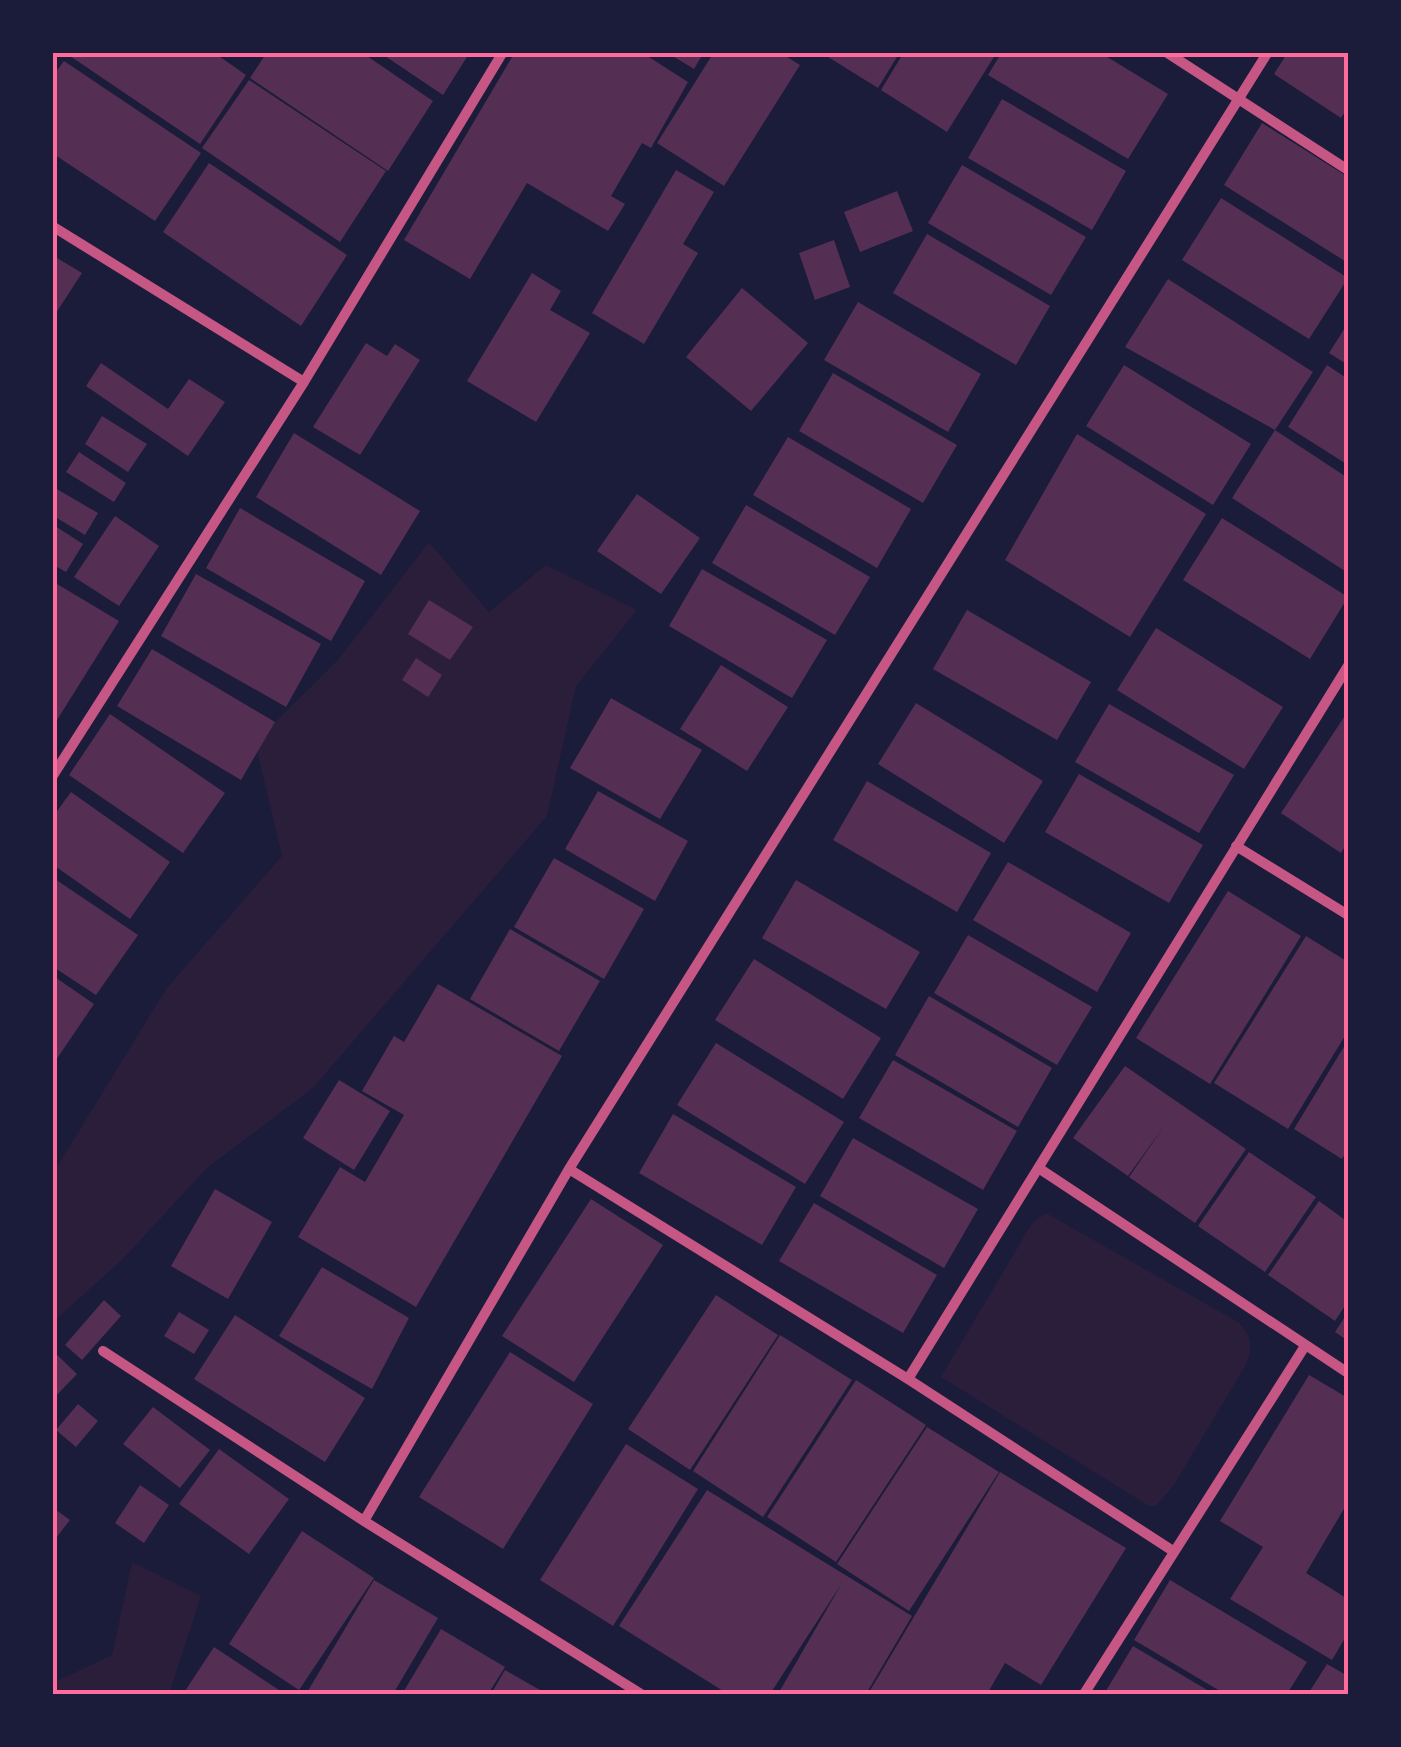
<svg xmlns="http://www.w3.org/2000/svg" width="1401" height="1747" font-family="Barlow,sans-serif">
  <rect width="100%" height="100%" fill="#1b1b3a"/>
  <path fill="#2a1e3b" d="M429,542L489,612L546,565L637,610L576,686L547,816L313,1088L208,1167L123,1259L53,1322L52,1175L166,989L282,856L255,742L338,660Z
    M1046,1213L1238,1322C1252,1334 1252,1346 1247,1363L1174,1485L1156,1506H1149L941,1377L1032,1223Z
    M132,1562L201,1596L169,1694H53V1683L112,1655Z"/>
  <path fill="#542f53" d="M64,52H213L246,75L200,144Z
    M267,52H361L433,101L388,171L250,78Z
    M379,52H470L443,95Z
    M515,52H641L688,82L651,148L642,143L611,196L625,204L608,231L527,183L470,279L404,240Z
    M666,52H704L694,69Z
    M714,52H779L800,65L724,186L657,143Z
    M820,52H900L878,88Z
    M904,52H997L947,132L881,90Z
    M1002,52H1099L1168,94L1128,159L988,75Z
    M1288,52H1348V107L1341,118L1274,74Z
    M64,61L201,153L155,221L52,153V77Z
    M249,80L386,171L340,242L202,148Z
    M1002,99L1126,171L1092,230L968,158Z
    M1262,123L1348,177V263L1224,185Z
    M209,163L347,255L301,326L163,232Z
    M962,165L1086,237L1051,295L928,223Z
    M676,170L714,192L683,244L698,253L644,344L592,313Z
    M897,191L913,231L860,252L844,212Z
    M1221,198L1348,278L1309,339L1182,260Z
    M927,234L1050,306L1016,365L893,293Z
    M834,240L850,287L815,300L799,253Z
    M52,255L82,273L52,319Z
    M532,273L561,291L550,310L590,333L536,422L467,381Z
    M1168,279L1313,372L1275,430L1125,347Z
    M742,288L808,343L751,411L686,357Z
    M858,302L981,374L948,432L824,360Z
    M1348,323V365L1329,353Z
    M366,343L387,356L395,344L420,360L360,455L313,427Z
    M101,363L168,409L189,379L225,402L188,456L86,386Z
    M1124,365L1251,444L1213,505L1086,426Z
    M1327,365L1348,379V465L1288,427Z
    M833,373L957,445L923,503L799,431Z
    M102,416L147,444L128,472L85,444Z
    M1275,430L1348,478V573L1232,498Z
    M294,433L420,511L381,575L256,497Z
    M1077,434L1206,514L1130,637L1005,560Z
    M788,437L911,509L877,568L753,495Z
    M79,452L126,483L114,502L66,472Z
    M55,488L98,513L85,535L52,515Z
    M637,494L700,538L661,594L597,551Z
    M746,505L870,577L835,635L712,563Z
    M240,508L365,581L331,641L206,568Z
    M115,516L159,546L119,606L74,577Z
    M1222,518L1348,597L1310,659L1183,580Z
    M52,524L83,544L66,572L52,564Z
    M702,569L827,640L792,698L669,626Z
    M196,574L321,644L286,707L161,636Z
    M52,581L119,621L52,728Z
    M429,600L473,627L450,660L408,634Z
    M967,610L1091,682L1057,740L933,669Z
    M1156,628L1283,707L1244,769L1117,690Z
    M152,649L275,722L241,780L117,706Z
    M416,658L442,675L428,697L402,680Z
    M721,665L788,707L747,771L680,729Z
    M611,698L702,750L660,819L570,768Z
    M916,703L1043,781L1004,843L878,764Z
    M1109,704L1234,775L1199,833L1075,762Z
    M1348,711V841L1341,853L1281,813Z
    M110,714L225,793L183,853L69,775Z
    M1079,774L1203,845L1169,903L1045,832Z
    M867,781L991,853L957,912L833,840Z
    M598,791L688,841L655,901L565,849Z
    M71,792L170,862L130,919L52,864V818Z
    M554,858L644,909L604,979L514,927Z
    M1008,862L1131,933L1097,992L973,920Z
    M52,877L138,935L96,995L52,966Z
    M796,880L920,952L886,1009L762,938Z
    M1228,891L1301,936L1210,1084L1136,1038Z
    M510,929L600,981L559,1051L470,999Z
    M968,935L1092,1007L1057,1065L934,993Z
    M1306,936L1348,962V1031L1288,1129L1214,1083Z
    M754,959L881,1038L843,1099L715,1020Z
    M52,975L94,1004L52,1066Z
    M438,984L562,1056L416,1307L298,1237L340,1167L365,1182L404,1115L362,1091L394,1036L404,1042Z
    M929,996L1052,1068L1018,1127L895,1055Z
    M1348,1040V1149L1342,1159L1294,1129Z
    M716,1043L844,1122L805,1184L677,1105Z
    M893,1060L1017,1131L983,1190L859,1118Z
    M1125,1066L1246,1149L1195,1223L1129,1177L1165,1125L1128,1176L1073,1138Z
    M339,1080L390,1111L354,1170L303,1138Z
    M673,1114L796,1187L762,1245L639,1173Z
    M853,1138L978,1209L944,1268L820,1196Z
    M1249,1152L1316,1197L1265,1272L1198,1226Z
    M215,1189L272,1222L228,1299L171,1266Z
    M591,1199L663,1245L574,1382L502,1336Z
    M1319,1201L1348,1222V1301L1335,1321L1268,1275Z
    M814,1203L937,1275L903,1333L779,1261Z
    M322,1267L409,1318L372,1389L279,1336Z
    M716,1295L778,1335L690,1470L628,1429Z
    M104,1300L121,1316L82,1360L65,1345Z
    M179,1312L209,1330L194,1354L164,1336Z
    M1348,1312V1341L1335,1332Z
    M235,1315L365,1398L325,1462L194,1379Z
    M780,1335L852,1380L763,1517L693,1471Z
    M52,1350L77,1374L52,1400Z
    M510,1352L593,1404L503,1549L419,1497Z
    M1309,1375L1348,1398V1502L1306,1573L1348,1599V1633L1332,1660L1230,1599L1263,1547L1220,1521Z
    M856,1380L926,1425L836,1562L767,1517Z
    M78,1404L98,1421L76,1447L56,1430Z
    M153,1407L210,1450L180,1488L123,1444Z
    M927,1427L999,1472L909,1611L837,1564Z
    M626,1444L698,1489L613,1626L540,1580Z
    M219,1449L289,1499L249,1554L179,1504Z
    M1000,1472L1126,1548L1041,1685L1005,1663L987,1694H868Z
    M140,1485L169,1505L144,1543L115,1523Z
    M707,1490L912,1616L866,1694H778L842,1583L770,1694H728L619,1626Z
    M52,1507L70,1520L52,1543Z
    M302,1531L374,1578L299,1690L229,1644Z
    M374,1580L438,1618L393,1694H306Z
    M1170,1580L1307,1662L1287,1694H1225L1134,1640Z
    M441,1629L505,1667L488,1694H402Z
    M1133,1646L1214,1694H1104Z
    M214,1647L282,1692L281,1694H183Z
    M1327,1664L1348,1676V1694H1308Z
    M505,1670L547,1694H491Z"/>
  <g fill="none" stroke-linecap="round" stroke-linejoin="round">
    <path stroke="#c65784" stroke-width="10" d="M1166,52L1348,170
      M52,226L304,382
      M52,777L304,382L503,52
      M1236,846L1348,915
      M569,1169L908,1379L1173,1551
      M1040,1169L1348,1373
      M103,1351L364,1521L641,1694
      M908,1379L1348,666
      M364,1521L569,1169L1268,52
      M1084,1694L1305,1346"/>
  </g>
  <rect width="1401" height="1747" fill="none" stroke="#1b1b3a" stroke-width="110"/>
  <rect x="55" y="55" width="1291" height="1637" fill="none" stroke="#ff6b9d" stroke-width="4"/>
</svg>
